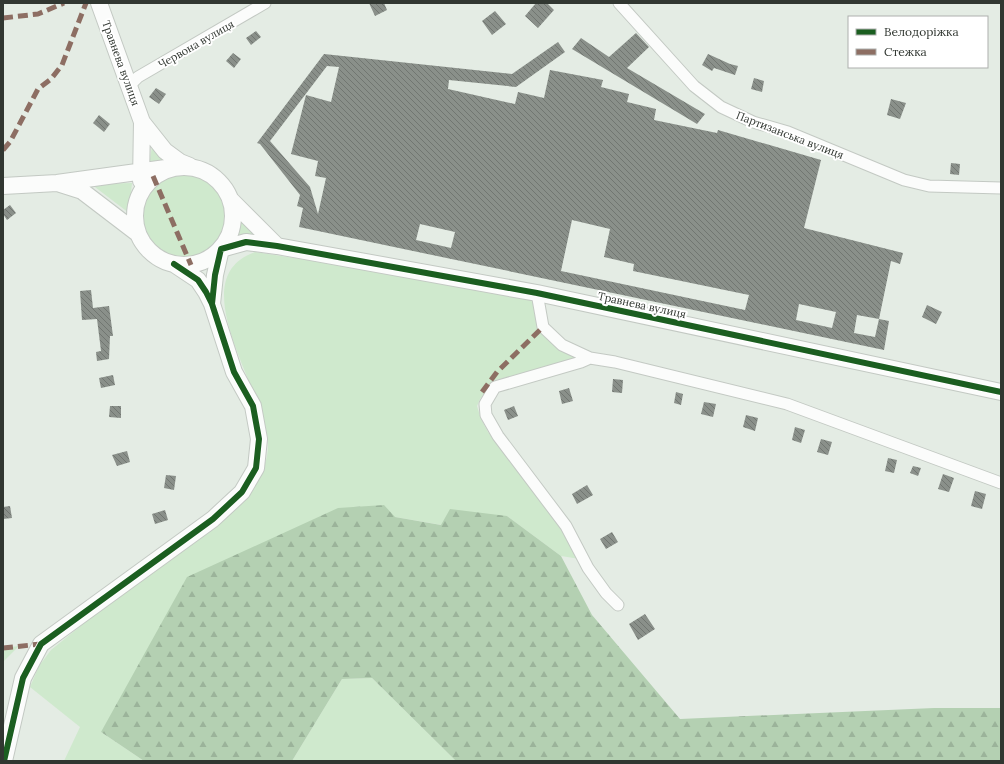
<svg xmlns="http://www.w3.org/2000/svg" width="1004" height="764" font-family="Lora,serif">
  <defs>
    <pattern id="forest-firs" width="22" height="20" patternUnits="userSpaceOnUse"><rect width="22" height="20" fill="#b4d0b2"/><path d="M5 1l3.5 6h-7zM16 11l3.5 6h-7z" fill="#9bb39a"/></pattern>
    <pattern id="building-back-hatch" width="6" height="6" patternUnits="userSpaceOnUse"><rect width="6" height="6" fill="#8a908a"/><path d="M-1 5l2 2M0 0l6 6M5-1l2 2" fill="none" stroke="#717671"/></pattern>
  </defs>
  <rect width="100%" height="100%" fill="#e4ece4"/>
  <path fill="#cfe9cd" d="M152,146L171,164L149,167Z
    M141 216a43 43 0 1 1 86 0a43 43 0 1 1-86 0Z
    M132,183L129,213L91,184Z
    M239,220L257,235L236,240Z
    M255,252L524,293L533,303L537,329L578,361L495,380L480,399L477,406L481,419L488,432L555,517L580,559L561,556L507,516L442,525L395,517L101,732L144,761H64L80,727L30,687L39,666L51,650L254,485C262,472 268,461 268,445C269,395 178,279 255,252Z
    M19,646L3,662V648Z
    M372,678L456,761H292L342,679Z"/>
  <path fill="url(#forest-firs)" d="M384,505L395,517L441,525L450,509L507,516L561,556L592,615L680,719L934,708H1001V761H456L372,678L342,679L292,761H144L101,732L187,577L338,508Z"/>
  <path fill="url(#building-back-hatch)" fill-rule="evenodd" d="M369,3H384L387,10L375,16Z
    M536,3H547L554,10L538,28L525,16Z
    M495,11L506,24L492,35L482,21Z
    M256,31L261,37L251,45L246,38Z
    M636,33L649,47L627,68L705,114L697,124L572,49L581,38L609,57Z
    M558,42L565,52L516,87L449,80L448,89L515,104L518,92L544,98L550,70L603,80L601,87L629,94L627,102L656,109L654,120L717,133L718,130L821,160L804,228L903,253L900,264L891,261L879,319L889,321L884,350L299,227L303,208L297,206L300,195L260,144L257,143L324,54L512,74ZM327,66L339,67L331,102L306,95L291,154L318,161L315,176L326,178L318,214L310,187L270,141ZM572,220L610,229L604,257L634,264L633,271L749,295L745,310L561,271ZM420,224L455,232L451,248L416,240ZM799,304L836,312L832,328L796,320ZM857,315L879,319L875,337L854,333Z
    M233,53L241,59L234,68L226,61Z
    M708,54L730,64L738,66L735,75L714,68L712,71L702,65Z
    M754,78L764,81L762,92L751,89Z
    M156,88L166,94L159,104L149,97Z
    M891,99L906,103L900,119L887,115Z
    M99,115L110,124L104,132L93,123Z
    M951,163L960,164L959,175L950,174Z
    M10,205L16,213L7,220L3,214V210Z
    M91,290L93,308L109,306L113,336H110L109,359L97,361L96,352L101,351L97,319L82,320L80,291Z
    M927,305L942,312L936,324L922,317Z
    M113,375L115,385L101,388L99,378Z
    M613,379L623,380L622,393L612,392Z
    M569,388L573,401L562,404L559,391Z
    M676,392L683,394L681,405L674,403Z
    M704,402L716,404L713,417L701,414Z
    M110,406H121V418L109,417Z
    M514,406L518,416L508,420L504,410Z
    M746,415L758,418L755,431L743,427Z
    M795,427L805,430L801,443L792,440Z
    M821,439L832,442L828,455L817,452Z
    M127,451L130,462L117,466L112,455Z
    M888,458L897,460L894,473L885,471Z
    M913,466L921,468L918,476L910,473Z
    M943,474L954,478L949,492L938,489Z
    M166,475L176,476L174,490L164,488Z
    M587,485L593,495L577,504L572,494Z
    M975,491L986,494L982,509L971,506Z
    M10,506L12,518L3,519V507Z
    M165,510L168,520L155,524L152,514Z
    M612,532L618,542L606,549L600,539Z
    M645,614L655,629L638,640L629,624Z"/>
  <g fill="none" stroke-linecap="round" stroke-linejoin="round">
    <g stroke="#c3c9c3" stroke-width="13">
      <path id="street" d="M619,3L694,86L721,107L753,122L788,132L904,180L929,186L1001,188
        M129,86L138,77L265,3
        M537,293L543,327L562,345L590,358
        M618,605L606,593L588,568L566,526L498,436L486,415L485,404L495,387L581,362L590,358L615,362L787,404L1001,483"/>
    </g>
    <g stroke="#c3c9c3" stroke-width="18">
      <path id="secondary" d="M99,3L142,122L165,151L180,162L190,166
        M135 216a49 49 0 1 1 98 0a49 49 0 1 1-98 0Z
        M141,181L142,122
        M60,184L82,191L137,233
        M3,186L57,183L166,168
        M231,200L277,246
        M212,304L215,275L221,249L246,242L277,246L537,293L1001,392
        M4,761L23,678L41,644L213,519L242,492L256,468L259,439L253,406L234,372L212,304L206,292L198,280L174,264"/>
    </g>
    <use href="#street" stroke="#fbfcfb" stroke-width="11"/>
    <use href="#secondary" stroke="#fbfcfb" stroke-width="16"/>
    <path stroke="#8d6e63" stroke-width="5" stroke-dasharray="10 5" stroke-linecap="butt" d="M3,18L38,14L64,3
      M3,150L10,142L38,89L51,79L62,65L86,3
      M153,176L191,265
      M482,392L497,372L543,327
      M3,648L41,644"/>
    <g stroke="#fff" stroke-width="8">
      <path id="cycleway" d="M212,304L215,275L221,249L246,242L277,246L537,293L1001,392
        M4,761L23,678L41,644L213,519L242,492L256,468L259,439L253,406L234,372L212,304L206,292L198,280L174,264"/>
    </g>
    <use href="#cycleway" stroke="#1b5e20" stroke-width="6"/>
  </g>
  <g text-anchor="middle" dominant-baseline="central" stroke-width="4" stroke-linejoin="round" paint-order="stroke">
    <g font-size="11" fill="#313731" stroke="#fff">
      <text transform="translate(196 44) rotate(-30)">Червона вулиця</text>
      <text transform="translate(121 63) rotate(70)">Травнева вулиця</text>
      <text transform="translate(790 135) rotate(21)">Партизанська вулиця</text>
      <text transform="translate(642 305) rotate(12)">Травнева вулиця</text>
    </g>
  </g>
  <rect width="1004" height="764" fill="none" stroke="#313731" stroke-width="8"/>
  <rect x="848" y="16" width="140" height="52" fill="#ffffff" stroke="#adafad"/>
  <rect x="856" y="29" width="20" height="6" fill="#1b5e20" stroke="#adafad"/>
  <text x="884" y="36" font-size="12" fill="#313731">Велодоріжка</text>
  <rect x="856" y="49" width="20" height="6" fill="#8d6e63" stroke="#adafad"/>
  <text x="884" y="56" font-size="12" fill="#313731">Стежка</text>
</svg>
